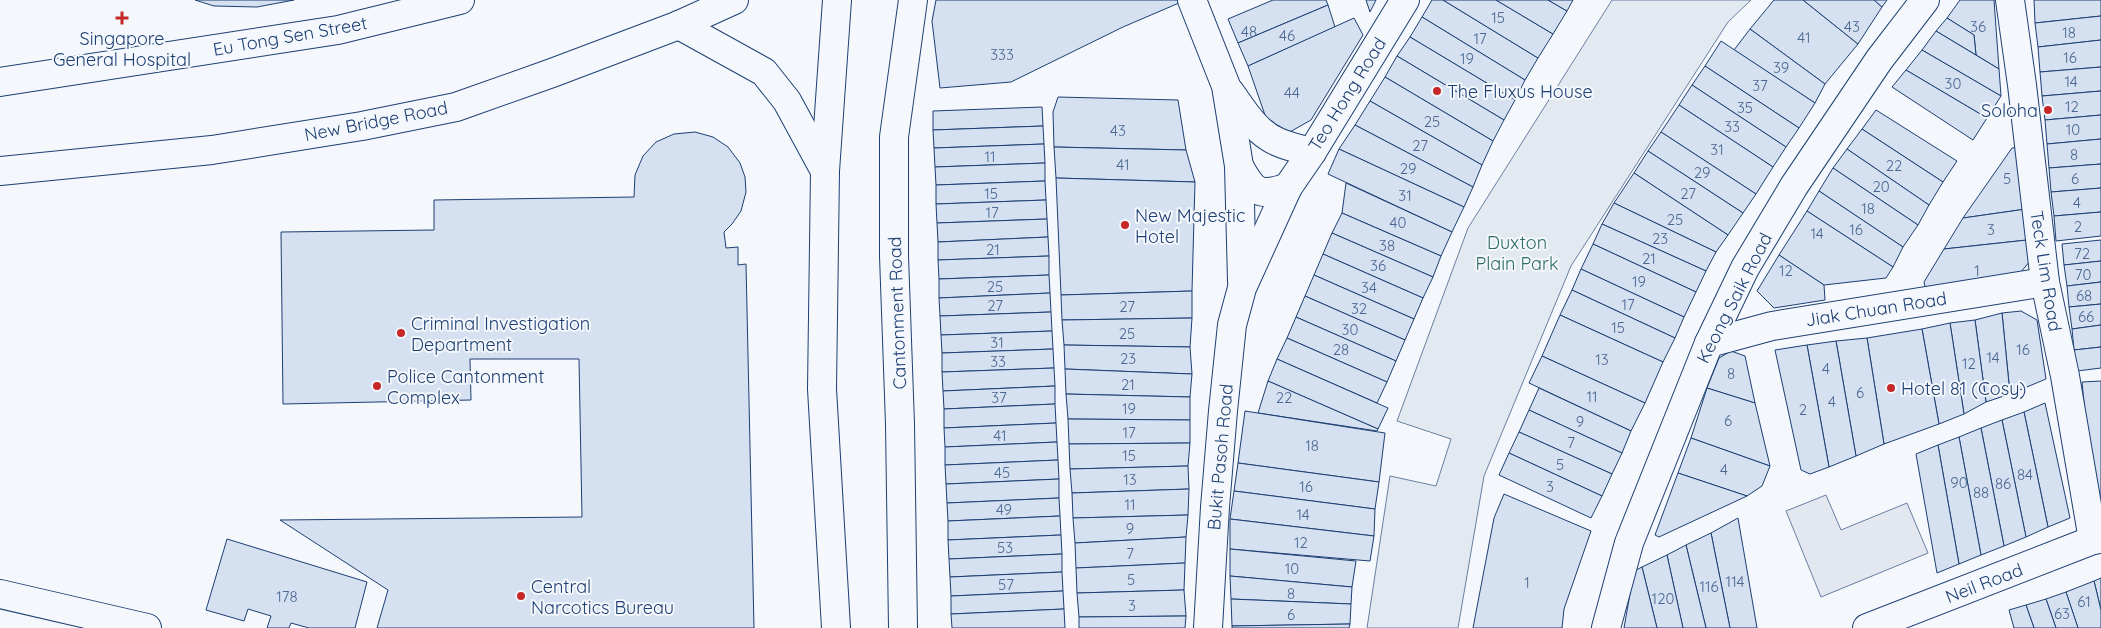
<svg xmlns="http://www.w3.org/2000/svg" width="2101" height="628" font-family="Quicksand,sans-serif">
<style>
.green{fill:#e3e9f0;stroke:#687fa3}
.parking{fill:#e3e8f0;stroke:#687fa3}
.building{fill:#d5e0f0;stroke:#1d3f73}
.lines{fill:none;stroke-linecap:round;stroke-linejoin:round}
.street-casing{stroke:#1d3f73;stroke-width:30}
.secondary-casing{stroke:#1d3f73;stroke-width:30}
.primary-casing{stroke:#1d3f73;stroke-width:30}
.street{stroke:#f4f7fb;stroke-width:28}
.secondary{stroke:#f4f7fb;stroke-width:28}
.primary{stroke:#f4f7fb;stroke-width:28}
.poi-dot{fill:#c62828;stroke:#f4f7fb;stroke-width:2}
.labels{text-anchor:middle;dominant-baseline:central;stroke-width:4;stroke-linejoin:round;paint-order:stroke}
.number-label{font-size:15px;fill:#4b6792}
.street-label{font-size:18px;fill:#1d3f73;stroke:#f4f7fb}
.poi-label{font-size:18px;fill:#1d3f73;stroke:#f4f7fb;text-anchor:start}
.park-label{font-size:18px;fill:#2c6c60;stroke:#f4f7fb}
</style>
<rect width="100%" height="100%" fill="#f4f7fb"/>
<path class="green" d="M1612,0H1751L1728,22L1571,266L1484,476L1458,628H1367L1390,476L1436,486L1451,439L1397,421L1468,228Z"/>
<path class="parking" d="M1826,495L1841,530L1907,503L1928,553L1821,597L1786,511Z"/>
<g class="building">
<path d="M195,0H294L257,7L214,6Z"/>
<path d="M936,0H1186L1123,27L1011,82L940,88L932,21Z"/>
<path d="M1273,0H1326L1328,5L1238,43L1228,19Z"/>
<path d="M1366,0H1376L1370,12Z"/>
<path d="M1432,0H1443L1538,58L1525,80L1422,17Z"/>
<path d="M1443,0H1496L1553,34L1538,58Z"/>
<path d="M1496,0H1548L1567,11L1553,34Z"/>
<path d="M1548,0H1573L1567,11Z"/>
<path d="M1774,0H1803L1858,44L1825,84L1750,29Z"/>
<path d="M1803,0H1874L1882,7L1858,44Z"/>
<path d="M1874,0H1887L1882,7Z"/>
<path d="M1960,0H1994L1999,69L1976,55L1974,35L1947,18Z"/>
<path d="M2034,0H2101V16L2035,23Z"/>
<path d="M1328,5L1335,27L1248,66L1238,43Z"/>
<path d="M2101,16V40L2038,47L2035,23Z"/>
<path d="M1422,17L1525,80L1515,100L1410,37Z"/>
<path d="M1354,18L1363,35L1311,120L1288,133L1266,118L1248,66Z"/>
<path d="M1947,18L1974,35L1976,55L1936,31Z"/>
<path d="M1750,29L1825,84L1815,103L1734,50Z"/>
<path d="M1936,31L1999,69L2001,96L1922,50Z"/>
<path d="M1410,37L1515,100L1504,120L1397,56Z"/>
<path d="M2101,40V67L2040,72L2038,47Z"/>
<path d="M1721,41L1815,103L1799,128L1705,66Z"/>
<path d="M1922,50L2001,96L1987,118L1906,70Z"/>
<path d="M1397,56L1504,120L1493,141L1385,77Z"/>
<path d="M1705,66L1799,128L1786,147L1692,85Z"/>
<path d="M2101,67V91L2042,96L2040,72Z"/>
<path d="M1906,70L1987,118L1973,140L1892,87Z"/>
<path d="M1385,77L1493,141L1482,165L1370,101Z"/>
<path d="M1692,85L1786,147L1773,167L1679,105Z"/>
<path d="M2101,91V115L2045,120L2042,96Z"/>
<path d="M1058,97L1178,100L1186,150L1054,147L1053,112Z"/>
<path d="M1370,101L1482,165L1473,187L1355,125Z"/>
<path d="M1679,105L1773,167L1756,194L1661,132Z"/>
<path d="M1042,107L1043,126L933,130V111Z"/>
<path d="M1876,110L1957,161L1943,182L1862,129Z"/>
<path d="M2101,115V139L2047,144L2045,120Z"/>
<path d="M1355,125L1473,187L1464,207L1339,149Z"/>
<path d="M1043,126L1044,144L934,148L933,130Z"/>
<path d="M1862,129L1943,182L1929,205L1847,149Z"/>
<path d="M695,132L713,137L728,147L740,163L745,177L746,192L741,211L732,224L724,232L726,248L738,247V265L746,264L754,628H377L388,590L280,520L582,517L579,359H470L471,400L283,404L281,232L434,230V200L634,197L635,175L643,156L656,142L674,134Z"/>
<path d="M1661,132L1756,194L1743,213L1648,151Z"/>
<path d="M2101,139V164L2049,168L2047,144Z"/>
<path d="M1044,144L1045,163L935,167L934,148Z"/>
<path d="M1054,147L1186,150L1195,182L1056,178Z"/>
<path d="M2021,147L2026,209L1963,218L2012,148Z"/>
<path d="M1339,149L1464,207L1452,232L1328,174Z"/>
<path d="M1847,149L1929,205L1918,225L1833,168Z"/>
<path d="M1648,151L1743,213L1728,235L1634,173Z"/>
<path d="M1045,163V181L936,185L935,167Z"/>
<path d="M2101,164V188L2051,192L2049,168Z"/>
<path d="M1833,168L1918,225L1903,247L1819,191Z"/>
<path d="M1634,173L1728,235L1716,252L1614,203Z"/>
<path d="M1056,178L1195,182L1192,291L1061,295Z"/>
<path d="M1045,181L1046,200L936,204V185Z"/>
<path d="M1346,183L1452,232L1441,256L1342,213Z"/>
<path d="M2101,188V212L2054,216L2051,192Z"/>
<path d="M1819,191L1903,247L1893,267L1807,211Z"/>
<path d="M1046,200L1047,219L937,223L936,204Z"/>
<path d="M1614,203L1716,252L1706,271L1602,224Z"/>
<path d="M2026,209L2027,240L1944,249L1963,218Z"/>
<path d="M1807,211L1893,267L1886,278L1824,285L1779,255Z"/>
<path d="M2101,212V236L2056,241L2054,216Z"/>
<path d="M1342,213L1441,256L1433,277L1332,233Z"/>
<path d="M1047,219L1048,237L938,242L937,223Z"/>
<path d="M1602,224L1706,271L1696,292L1593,244Z"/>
<path d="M1332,233L1433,277L1423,298L1323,254Z"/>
<path d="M1048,237L1049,256L938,260V242Z"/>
<path d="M2027,240L2030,261L2015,279L1926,291L1924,282L1944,249Z"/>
<path d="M2101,240V261L2064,265L2062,244Z"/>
<path d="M1593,244L1696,292L1684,317L1581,269Z"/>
<path d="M1323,254L1423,298L1414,319L1314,275Z"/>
<path d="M1779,255L1824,285L1825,300L1774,308L1757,291Z"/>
<path d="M1049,256V275L939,279L938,260Z"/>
<path d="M2101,261V282L2067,286L2064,265Z"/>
<path d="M1581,269L1684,317L1675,338L1572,290Z"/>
<path d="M1049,275L1050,293L939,298V279Z"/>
<path d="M1314,275L1414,319L1405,340L1305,296Z"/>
<path d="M2101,282V304L2069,307L2067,286Z"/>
<path d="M1572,290L1675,338L1663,362L1560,315Z"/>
<path d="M1192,291V318L1062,320L1061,295Z"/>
<path d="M1050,293L1051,312L940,316L939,298Z"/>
<path d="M1305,296L1405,340L1396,361L1296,317Z"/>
<path d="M2101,304V325L2072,329L2069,307Z"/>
<path d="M2021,311L2037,320L2046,379L2010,394L2002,313Z"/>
<path d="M1051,312L1052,331L941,335L940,316Z"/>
<path d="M2002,313L2010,394L1986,402L1975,320Z"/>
<path d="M1560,315L1663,362L1645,403L1542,356Z"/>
<path d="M1296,317L1396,361L1387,382L1287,338Z"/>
<path d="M1192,318L1190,347L1064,345L1062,320Z"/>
<path d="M1975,320L1986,402L1964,414L1950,323Z"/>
<path d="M1950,323L1964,414L1939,424L1922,329Z"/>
<path d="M2101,325V347L2074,350L2072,329Z"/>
<path d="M1922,329L1939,424L1884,444L1867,338Z"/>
<path d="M1052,331L1053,349L942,353L941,335Z"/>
<path d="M1287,338L1387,382L1377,403L1277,359Z"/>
<path d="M1867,338L1884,444L1856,456L1836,341Z"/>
<path d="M1836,341L1856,456L1829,467L1807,345Z"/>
<path d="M1064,345L1190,347L1192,374L1065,369Z"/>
<path d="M1807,345L1829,467L1810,474L1801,470L1775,350Z"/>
<path d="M2101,347V368L2077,371L2074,350Z"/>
<path d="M1053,349L1054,368L942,372V353Z"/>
<path d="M1731,351L1745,356L1755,403L1707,388L1719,358Z"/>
<path d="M1542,356L1645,403L1631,431L1529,383Z"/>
<path d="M1277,359L1388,408L1378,429L1268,381Z"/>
<path d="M1054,368L1055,386L943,391L942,372Z"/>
<path d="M1065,369L1192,374L1190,397L1066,394Z"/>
<path d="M1268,381L1378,429L1377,431L1258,413Z"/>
<path d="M2101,381V514H2095L2082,382Z"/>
<path d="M1055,386V404L944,409L943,391Z"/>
<path d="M1539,388L1631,431L1622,453L1529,410Z"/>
<path d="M1707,388L1755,403L1770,466L1691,438Z"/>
<path d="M1066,394L1190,397V420L1068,419Z"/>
<path d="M2045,403L2070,518L2048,527L2024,412Z"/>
<path d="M1055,404L1056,423L944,428V409Z"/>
<path d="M1529,410L1622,453L1612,474L1519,432Z"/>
<path d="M1245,411L1385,433L1379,482L1238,463Z"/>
<path d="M2024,412L2048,527L2026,537L2002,420Z"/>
<path d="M1068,419L1190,420V443L1069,444Z"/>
<path d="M2002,420L2026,537L2004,546L1981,428Z"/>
<path d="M1056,423L1057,442L945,447L944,428Z"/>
<path d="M1981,428L2004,546L1981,555L1959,437Z"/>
<path d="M1519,432L1612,474L1602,496L1509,453Z"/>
<path d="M1959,437L1981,555L1959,564L1938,445Z"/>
<path d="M1691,438L1770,466L1762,486L1747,496L1678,473Z"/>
<path d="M1057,442L1058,460L945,465V447Z"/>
<path d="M1190,443L1188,466L1070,469L1069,444Z"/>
<path d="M1938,445L1959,564L1937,573L1916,454Z"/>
<path d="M1509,453L1602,496L1591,518L1499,475Z"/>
<path d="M1058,460L1059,479L946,484L945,465Z"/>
<path d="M1238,463L1379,482L1375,509L1234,491Z"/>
<path d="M1188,466L1189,489L1072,493L1070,469Z"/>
<path d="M1678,473L1747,496L1659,537L1655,535Z"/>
<path d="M1059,479V498L947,503L946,484Z"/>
<path d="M1189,489L1188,515L1073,518L1072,493Z"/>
<path d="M1234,491L1375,509L1374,536L1230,519Z"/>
<path d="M1504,494L1591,531L1564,609L1562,628H1473L1494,518Z"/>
<path d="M1059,498L1060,516L948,521L947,503Z"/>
<path d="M1188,515L1186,537L1075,543L1073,518Z"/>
<path d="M1060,516L1061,535L948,540V521Z"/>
<path d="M1738,518L1757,628H1730L1711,533Z"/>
<path d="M1230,519L1374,536L1370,561L1230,549Z"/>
<path d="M1711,533L1730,628H1706L1686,545Z"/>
<path d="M1061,535L1062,554L949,559L948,540Z"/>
<path d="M1186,537L1185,563L1076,568L1075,543Z"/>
<path d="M227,539L367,582L355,628H309L291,623L289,628H267L271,616L248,609L244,621L206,610Z"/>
<path d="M1686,545L1706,628H1683L1667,555Z"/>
<path d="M1230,549L1356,561L1352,587L1230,576Z"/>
<path d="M1062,554V572L950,577L949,559Z"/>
<path d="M1667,555L1683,628H1657L1642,567Z"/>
<path d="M1185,563L1184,590L1077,593L1076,568Z"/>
<path d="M1642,567L1657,628H1624L1634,571Z"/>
<path d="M1062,572L1063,591L951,596L950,577Z"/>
<path d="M1230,576L1352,587L1351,604L1231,599Z"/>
<path d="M2101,578V610L2094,581Z"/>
<path d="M2094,581L2101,610V628H2078L2066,592Z"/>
<path d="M1184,590L1186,616L1079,617L1077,593Z"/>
<path d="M1063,591L1064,609L951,614V596Z"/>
<path d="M2066,592L2078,628H2056L2046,599Z"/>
<path d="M1231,599L1351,604L1350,624L1232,626Z"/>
<path d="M2046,599L2056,628H2034L2026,605Z"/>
<path d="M2026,605L2034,628H2014L2009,610Z"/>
<path d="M1064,609L1065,628H952L951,614Z"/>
<path d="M1186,616L1185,628H1079V617Z"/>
<path d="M1350,624L1349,628H1232V626Z"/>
</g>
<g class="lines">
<g class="street-casing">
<g id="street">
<path d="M1192,0L1226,86L1239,166L1242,281"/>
<path d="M2010,0L2022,85L2045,282L2065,376L2093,540"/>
<path d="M1230,92C1243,110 1256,133 1278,142C1289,147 1300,149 1312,152"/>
<path d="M1239,166C1253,191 1258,198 1288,187"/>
<path d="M1709,343L1772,326L2045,282"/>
<path d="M1208,628L1215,507L1223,411L1232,325L1242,288L1288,187L1312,152L1405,0"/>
<path d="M1606,628L1629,543L1709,343L1745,268L1794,186L1879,60L1925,0"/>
</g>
</g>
<g class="secondary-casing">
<g id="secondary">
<path d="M0,594L147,628"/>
<path d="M1867,628L2093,540L2101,539"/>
</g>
</g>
<g class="primary-casing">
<g id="primary">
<path d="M679,25L764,72L787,101L825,171"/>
<path d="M0,82L338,30L460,0"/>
<path d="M0,171L212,150L362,126L456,107L552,73L679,25L734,0"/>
<path d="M836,628L822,389L825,171L837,0"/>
<path d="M903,628L900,424L894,256V137L913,0"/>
</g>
</g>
<use href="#street" class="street"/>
<use href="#secondary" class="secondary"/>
<use href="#primary" class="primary"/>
</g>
<g class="poi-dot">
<path d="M119.5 10.5h5v5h5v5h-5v5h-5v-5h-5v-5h5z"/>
<circle cx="1437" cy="91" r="5"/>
<circle cx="2048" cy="110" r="5"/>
<circle cx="1125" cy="225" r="5"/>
<circle cx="401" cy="333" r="5"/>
<circle cx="377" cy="386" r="5"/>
<circle cx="1891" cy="388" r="5"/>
<circle cx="521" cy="596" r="5"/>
</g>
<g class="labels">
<g class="number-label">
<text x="1498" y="17">15</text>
<text x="1852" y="26">43</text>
<text x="1978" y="26">36</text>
<text x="1249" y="31">48</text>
<text x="2069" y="32">18</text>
<text x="1287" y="35">46</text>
<text x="1804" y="37">41</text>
<text x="1480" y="38">17</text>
<text x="1002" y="54">333</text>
<text x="2070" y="57">16</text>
<text x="1467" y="58">19</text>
<text x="1781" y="67">39</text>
<text x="2071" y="81">14</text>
<text x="1953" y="83">30</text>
<text x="1760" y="85">37</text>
<text x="1292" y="92">44</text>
<text x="2072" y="106">12</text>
<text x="1745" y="107">35</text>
<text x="1432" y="121">25</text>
<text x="1732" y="126">33</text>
<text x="2073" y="129">10</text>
<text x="1118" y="130">43</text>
<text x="1420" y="145">27</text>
<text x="1717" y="149">31</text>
<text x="2074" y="154">8</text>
<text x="990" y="156">11</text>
<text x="1123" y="164">41</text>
<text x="1894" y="165">22</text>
<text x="1408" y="168">29</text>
<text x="1702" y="172">29</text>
<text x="2007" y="178">5</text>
<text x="2075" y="178">6</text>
<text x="1881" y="186">20</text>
<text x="991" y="193">15</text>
<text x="1688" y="193">27</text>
<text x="1405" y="195">31</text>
<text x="2077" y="202">4</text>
<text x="1868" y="208">18</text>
<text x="992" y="212">17</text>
<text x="1675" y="219">25</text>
<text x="1398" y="222">40</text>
<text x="2078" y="226">2</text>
<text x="1856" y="229">16</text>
<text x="1991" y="229">3</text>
<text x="1817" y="233">14</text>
<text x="1660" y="238">23</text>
<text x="1387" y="245">38</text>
<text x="993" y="249">21</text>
<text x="2082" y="253">72</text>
<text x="1649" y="258">21</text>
<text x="1378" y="265">36</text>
<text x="1786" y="270">12</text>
<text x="1977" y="270">1</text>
<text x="2083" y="274">70</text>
<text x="1639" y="281">19</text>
<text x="995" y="286">25</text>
<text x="1369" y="287">34</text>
<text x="2084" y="295">68</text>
<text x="1628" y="304">17</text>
<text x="995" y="305">27</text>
<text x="1127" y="306">27</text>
<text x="1359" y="308">32</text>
<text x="2086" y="316">66</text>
<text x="1618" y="327">15</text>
<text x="1350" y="329">30</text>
<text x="1127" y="333">25</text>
<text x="997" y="342">31</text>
<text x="1341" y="349">28</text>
<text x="2023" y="349">16</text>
<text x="1993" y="357">14</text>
<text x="1128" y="358">23</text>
<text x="1602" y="359">13</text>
<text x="998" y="361">33</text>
<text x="1969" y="363">12</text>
<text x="1826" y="368">4</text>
<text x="1731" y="373">8</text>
<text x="1128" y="384">21</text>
<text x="1860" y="392">6</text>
<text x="1592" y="396">11</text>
<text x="999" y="397">37</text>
<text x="1284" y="397">22</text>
<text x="1832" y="401">4</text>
<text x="1129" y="408">19</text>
<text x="1803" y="409">2</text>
<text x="1728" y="420">6</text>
<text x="1580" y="421">9</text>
<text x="1129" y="432">17</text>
<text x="1000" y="435">41</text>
<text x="1571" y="442">7</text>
<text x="1312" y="445">18</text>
<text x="1129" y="455">15</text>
<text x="1560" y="464">5</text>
<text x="1724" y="469">4</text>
<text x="1002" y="472">45</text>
<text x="2025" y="474">84</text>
<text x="1130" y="479">13</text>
<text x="1959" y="482">90</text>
<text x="2003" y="483">86</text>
<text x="1306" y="486">16</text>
<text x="1550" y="486">3</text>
<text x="1981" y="492">88</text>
<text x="1130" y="504">11</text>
<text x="1004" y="509">49</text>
<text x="1303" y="514">14</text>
<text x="1130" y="528">9</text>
<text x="1301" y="542">12</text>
<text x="1005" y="547">53</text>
<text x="1130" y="553">7</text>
<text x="1292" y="568">10</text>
<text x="1131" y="579">5</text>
<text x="1735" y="581">114</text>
<text x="1527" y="582">1</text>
<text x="1006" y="584">57</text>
<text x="1709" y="586">116</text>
<text x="1291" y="593">8</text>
<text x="287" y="596">178</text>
<text x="1663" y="598">120</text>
<text x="2084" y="601">61</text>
<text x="1132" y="605">3</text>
<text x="2062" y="613">63</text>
<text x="1291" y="614">6</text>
</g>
<g class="street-label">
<text transform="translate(290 36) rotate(-10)">Eu Tong Sen Street</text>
<text transform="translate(1347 94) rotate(-58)">Teo Hong Road</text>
<text transform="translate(376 121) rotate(-11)">New Bridge Road</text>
<text transform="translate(2046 271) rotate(81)">Teck Lim Road</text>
<text transform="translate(1734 298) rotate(-63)">Keong Saik Road</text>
<text transform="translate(1876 309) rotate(-9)">Jiak Chuan Road</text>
<text transform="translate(897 313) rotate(-92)">Cantonment Road</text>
<text transform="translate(1220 457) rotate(-85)">Bukit Pasoh Road</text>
<text transform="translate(1984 583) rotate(-21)">Neil Road</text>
</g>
<g class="poi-label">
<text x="122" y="38" text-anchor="middle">Singapore<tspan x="122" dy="21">General Hospital</tspan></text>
<text x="1447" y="91">The Fluxus House</text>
<text x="2038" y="110" text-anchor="end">Soloha</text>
<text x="1135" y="215">New Majestic<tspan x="1135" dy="21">Hotel</tspan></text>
<text x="411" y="323">Criminal Investigation<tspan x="411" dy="21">Department</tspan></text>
<text x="387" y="376">Police Cantonment<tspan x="387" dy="21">Complex</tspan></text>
<text x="1901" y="388">Hotel 81 (Cosy)</text>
<text x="531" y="586">Central<tspan x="531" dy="21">Narcotics Bureau</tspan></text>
</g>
<g class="park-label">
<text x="1517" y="242">Duxton<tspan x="1517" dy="21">Plain Park</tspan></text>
</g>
</g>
</svg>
